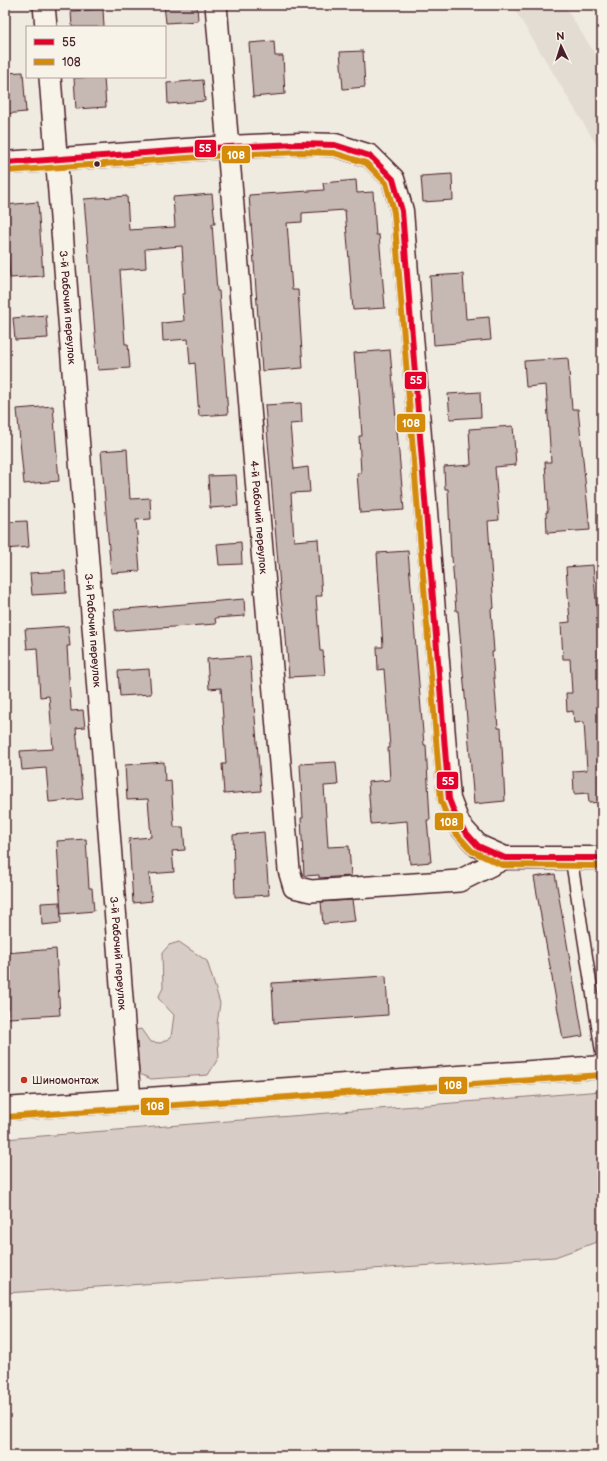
<svg xmlns="http://www.w3.org/2000/svg" width="607" height="1461" font-family="'Balsamiq Sans',sans-serif">
<style>
.built{fill:#e3dcd2}
.green{fill:#d8cdc6;stroke:#917678}
.building{fill:#c6b8b3;stroke:#4a1f2b}
.lines{fill:none;stroke-linecap:round;stroke-linejoin:round}
.service-casing{stroke:#4a1f2b;stroke-width:14}
.minor-casing{stroke:#4a1f2b;stroke-width:24}
.tertiary-casing{stroke:#4a1f2b;stroke-width:25}
.secondary-casing{stroke:#4a1f2b;stroke-width:25}
.service{stroke:#f7f3e8;stroke-width:11}
.minor{stroke:#f7f3e8;stroke-width:21}
.tertiary{stroke:#f7f3e8;stroke-width:22}
.secondary{stroke:#f7f3e8;stroke-width:22}
.bus-1-casing{stroke:#f7f3e8;stroke-width:9}
.bus-2-casing{stroke:#f7f3e8;stroke-width:9}
.bus-1{stroke:#e4002b;stroke-width:6}
.bus-2{stroke:#d48b09;stroke-width:6}
.bus-dot{fill:#4a1f2b;stroke:#f7f3e8;stroke-width:1.5}
.poi-dot{fill:#c8321e;stroke:#f7f3e8;stroke-width:1.5}
.labels{text-anchor:middle;dominant-baseline:central;stroke-width:3.5;stroke-linejoin:round;paint-order:stroke}
.street-label{font-size:11px;fill:#4a1f2b;stroke:#f7f3e8}
.poi-label{font-size:11px;fill:#4a1f2b;stroke:#f7f3e8;text-anchor:start}
.line-badge{stroke:#f7f3e8;stroke-width:1.5}
.badge-label{font-size:11px;text-anchor:middle;font-weight:bold;fill:#fff}
</style>
<rect width="100%" height="100%" fill="#f0ebe0"/>
<filter id="ink" filterUnits="userSpaceOnUse"><feTurbulence type="fractalNoise" baseFrequency=".025" numOctaves="2"/><feDisplacementMap in="SourceGraphic" scale="8" xChannelSelector="R" yChannelSelector="G"/><feConvolveMatrix kernelMatrix="1 2 1 2 8 2 1 2 1" color-interpolation-filters="sRGB"/></filter>
<g filter="url(#ink)">
<path class="built" d="M512,5H564L602,65V154Z"/>
<g class="green">
<path d="M179,942L207,961L220,1003L217,1024L219,1057L208,1075L151,1079L140,1074L132,1064V1031L141,1029L150,1042L161,1043L171,1037L174,1015L158,998L163,988L162,953L169,945Z"/>
<path d="M602,1091V1240L555,1257L6,1293L5,1139Z"/>
</g>
<g class="building">
<path d="M164,5H197L198,21L166,23Z"/>
<path d="M103,9L104,27H72L71,11Z"/>
<path d="M274,41L275,56H283L285,94L253,97L249,43Z"/>
<path d="M363,51L365,87L343,89L340,52Z"/>
<path d="M23,72L26,112L5,114V73Z"/>
<path d="M104,77L106,107L76,109L74,78Z"/>
<path d="M203,80L205,101L168,104L167,83Z"/>
<path d="M452,174L453,200L423,202L421,176Z"/>
<path d="M356,180L357,193L373,192L376,235H379L385,308L353,310L345,210L302,213V222L287,223L292,290H298L303,368L262,371L249,195L324,190L323,183Z"/>
<path d="M212,194L215,224H212L217,291H219L228,414L199,416L195,363L190,364L188,339L163,341L162,323L184,321L182,294H185L182,246L145,249L146,268L120,270L125,344H128L130,368L98,370L84,199L127,196L129,230L175,227L173,197Z"/>
<path d="M38,202L43,276L10,278L5,205Z"/>
<path d="M463,274L466,319L489,317L491,340L434,345L430,276Z"/>
<path d="M46,315L48,338L15,340L13,318Z"/>
<path d="M390,350L404,510L360,513L357,473H361L359,436H362L358,378H356L354,353Z"/>
<path d="M568,358L572,409H578L590,530L547,533L546,512H548L545,462H551L546,385L526,387L524,361Z"/>
<path d="M480,392L481,417L450,419L448,394Z"/>
<path d="M301,403L302,423L290,424L294,469L308,467L310,492L291,493L294,541L318,539L322,596H316L320,651H323L325,675L289,677L285,624L281,599L265,405Z"/>
<path d="M53,406L59,481L24,484L17,409Z"/>
<path d="M513,426L516,465L495,467L499,520L488,521L494,608L491,609L494,652H492L498,728H501L505,801L474,804L458,611H456L452,557H451L448,489H445L444,467L471,465L469,429Z"/>
<path d="M127,449L130,499L150,498L151,519L136,520L140,571L111,573L101,451Z"/>
<path d="M236,475L238,506L210,508L208,476Z"/>
<path d="M27,521L29,547L5,549V522Z"/>
<path d="M241,542L242,564L219,565L217,544Z"/>
<path d="M408,551L424,745H426L430,820H427L431,862L410,864L407,821L371,824L368,782L390,780L388,748H390L384,669L378,670L377,647H383L377,553Z"/>
<path d="M593,565L602,672V802L589,803L588,793L574,794L573,771L587,770L584,722L574,723L573,711L567,712L566,693H572L570,659H563L561,623L570,622L566,567Z"/>
<path d="M65,571L66,593L32,595L30,573Z"/>
<path d="M244,599L245,616L215,618L216,624L116,631L114,610Z"/>
<path d="M68,626L70,646H67L71,711L83,710L85,727L76,728L83,799L49,802L46,768L22,770L20,751L53,749L49,696L40,697L37,648L27,649L25,629Z"/>
<path d="M250,656L261,791L224,794L222,764H226L221,688L209,689L207,659Z"/>
<path d="M149,669L151,694L120,696L118,671Z"/>
<path d="M164,762L165,781L171,780L174,827H183L185,850L172,851L174,872L149,874L152,901L133,903L129,839L151,837L148,799L127,800L125,765Z"/>
<path d="M336,762L338,785L324,786L328,847L349,846L351,876L319,878V875L304,876L301,818H303L300,764Z"/>
<path d="M264,832L269,895L235,897L233,835Z"/>
<path d="M86,839L89,888H92L94,911L61,914L57,841Z"/>
<path d="M555,874L583,1036L563,1039L534,877Z"/>
<path d="M352,900L355,921L323,924L321,902Z"/>
<path d="M60,902L61,923L42,925L41,903Z"/>
<path d="M56,949L60,1015L9,1018L5,953Z"/>
<path d="M386,976L388,1015L274,1023L272,983Z"/>
</g>
<g class="lines">
<g class="service-casing">
<path id="service" d="M571,858L602,1055"/>
</g>
<g class="minor-casing">
<g id="minor">
<path d="M44,5L46,27"/>
<path id="s1" d="M216,5L289,870L294,887L311,891L459,881L505,858"/>
<path id="s2" d="M50,77L130,1100"/>
</g>
</g>
<g class="tertiary-casing">
<path id="tertiary" d="M5,163L228,147L300,144L335,145L370,156L393,179L402,211L449,799L459,825L478,846L505,858H602"/>
</g>
<g class="secondary-casing">
<path id="secondary" d="M5,1109L602,1067"/>
</g>
<use href="#service" class="service"/>
<use href="#minor" class="minor"/>
<use href="#tertiary" class="tertiary"/>
<use href="#secondary" class="secondary"/>
<g class="bus-1-casing">
<path id="bus-1" d="M5,163L228,147L300,144L335,145L370,156L393,179L402,211L449,799L459,825L478,846L505,858H602"/>
</g>
<g class="bus-2-casing">
<g id="bus-2">
<path d="M6,171L228,155L300,152L334,153L366,163L386,183L394,212L441,801L452,829L472,851L502,865L602,866"/>
<path d="M6,1117L602,1075"/>
</g>
</g>
<use href="#bus-1" class="bus-1"/>
<use href="#bus-2" class="bus-2"/>
</g>
</g>
<circle class="bus-dot" cx="97" cy="164" r="3.5"/>
<circle class="poi-dot" cx="24" cy="1080" r="4"/>
<g class="labels">
<g class="street-label">
<text stroke="none"><textPath href="#s2" startOffset="231">3-й Рабочий переулок</textPath></text>
<text stroke="none"><textPath href="#s1" startOffset="514">4-й Рабочий переулок</textPath></text>
<text stroke="none"><textPath href="#s2" startOffset="555">3-й Рабочий переулок</textPath></text>
<text stroke="none"><textPath href="#s2" startOffset="879">3-й Рабочий переулок</textPath></text>
</g>
<g class="poi-label">
<text x="32" y="1080">Шиномонтаж</text>
</g>
</g>
<g class="line-badge">
<rect x="194" y="139" width="23" height="19" rx="4" fill="#e4002b"/>
<rect x="221" y="145" width="30" height="19" rx="4" fill="#d48b09"/>
<rect x="404" y="371" width="23" height="19" rx="4" fill="#e4002b"/>
<rect x="396" y="413" width="30" height="20" rx="4" fill="#d48b09"/>
<rect x="436" y="771" width="23" height="19" rx="4" fill="#e4002b"/>
<rect x="434" y="812" width="30" height="19" rx="4" fill="#d48b09"/>
<rect x="438" y="1076" width="30" height="19" rx="4" fill="#d48b09"/>
<rect x="140" y="1097" width="30" height="19" rx="4" fill="#d48b09"/>
</g>
<g class="badge-label">
<text x="205" y="152">55</text>
<text x="236" y="159">108</text>
<text x="416" y="384">55</text>
<text x="411" y="427">108</text>
<text x="448" y="785">55</text>
<text x="449" y="826">108</text>
<text x="453" y="1089">108</text>
<text x="155" y="1110">108</text>
</g>
<rect width="607" height="1461" fill="none" stroke="#f7f3e8" stroke-width="20"/>
<rect x="10" y="10" width="587" height="1441" fill="none" stroke="#4a1f2b" stroke-width="1.5" filter="url(#ink)"/>
<rect x="26" y="26" width="140" height="52" fill="#f7f3e8" stroke="#b29e9c"/>
<rect x="34" y="39" width="20" height="6" fill="#e4002b" stroke="#b29e9c"/>
<text x="62" y="46" font-size="12" fill="#4a1f2b">55</text>
<rect x="34" y="59" width="20" height="6" fill="#d48b09" stroke="#b29e9c"/>
<text x="62" y="66" font-size="12" fill="#4a1f2b">108</text>
<g transform="translate(561 46) rotate(356)" stroke="#f7f3e8" stroke-width="3" paint-order="stroke">
<path d="M0-3L7 15L0 10L-7 15Z" fill="#4a1f2b"/>
<text y="-6" font-size="11" font-weight="bold" text-anchor="middle" fill="#4a1f2b">N</text>
</g>
</svg>
